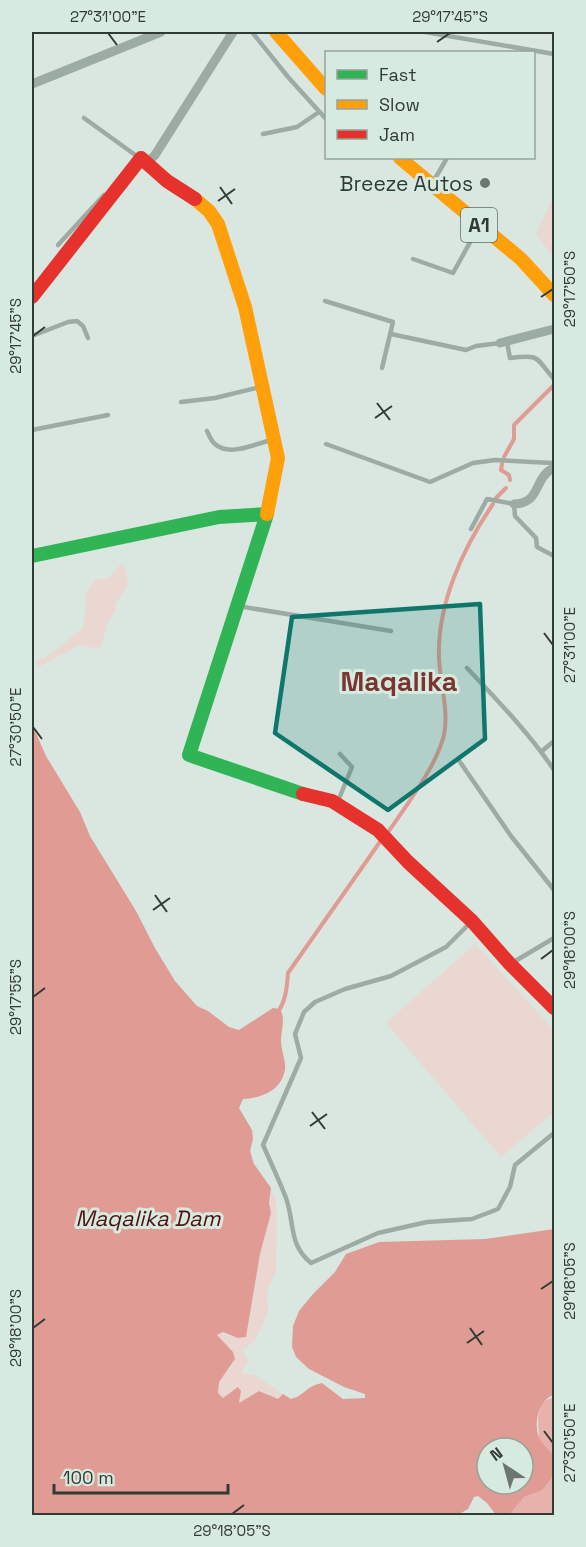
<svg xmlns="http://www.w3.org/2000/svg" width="586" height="1547" font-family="'Space Grotesk',sans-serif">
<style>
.green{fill:#ead7d2}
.forest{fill:#e6b2ab}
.water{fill:#e09c94;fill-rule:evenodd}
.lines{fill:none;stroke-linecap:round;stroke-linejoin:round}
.stream{stroke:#e09c94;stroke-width:4}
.lane{stroke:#9caba4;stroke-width:4.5}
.street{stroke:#9caba4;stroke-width:9}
.fast{stroke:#30b455;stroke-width:14}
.slow{stroke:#ff9f0a;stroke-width:14}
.jam{stroke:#e5322d;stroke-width:14}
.marked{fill:#0f766e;fill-opacity:0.2;stroke:#0f766e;stroke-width:4.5;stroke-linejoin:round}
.ticks{fill:none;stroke:#323a35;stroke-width:2}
.poi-dot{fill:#6d7671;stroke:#d6eadf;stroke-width:2}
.labels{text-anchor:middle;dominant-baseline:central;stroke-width:6;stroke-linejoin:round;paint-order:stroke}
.shield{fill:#d6eadf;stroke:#636f68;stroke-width:1.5}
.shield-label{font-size:20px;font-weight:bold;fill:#323a35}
.poi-label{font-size:21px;fill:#323a35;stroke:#d6eadf;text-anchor:end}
.water-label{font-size:22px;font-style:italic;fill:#521211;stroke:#d6eadf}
.district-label{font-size:27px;font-weight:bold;fill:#7b3530;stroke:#d6eadf}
.neatline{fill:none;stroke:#323a35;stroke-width:2}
.ticks-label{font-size:15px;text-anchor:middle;fill:#323a35}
</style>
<rect width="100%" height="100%" fill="#dae6e0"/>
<g class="green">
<path d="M554,194V257L536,235Z"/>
<path d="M122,563L126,571L128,585L116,603L115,613C103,623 107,636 99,649L80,645L38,667L34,660L44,659L82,629L85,618V601L87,591L96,580L108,578Z"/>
<path d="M475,944L554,1030V1112L501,1157L386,1023Z"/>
<path d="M271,1188L276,1202L277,1220L276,1271L270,1284L267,1297L268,1311L263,1325L254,1341L242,1351L249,1361L241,1373L255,1375L283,1394L278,1399L258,1391L239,1403L241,1391L238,1387L223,1399L218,1393L219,1382L235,1359L217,1334L223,1332L229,1336H246L260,1254L271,1213L269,1203Z"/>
</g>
<path class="forest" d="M554,1385V1515L509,1516L516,1500L529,1495L525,1484L540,1458L538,1417L542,1402L554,1397Z"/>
<path class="water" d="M32,724L46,756L80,812L90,836L136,911L155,948L175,981L197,1006L208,1011L229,1027L239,1030L273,1008L280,1009C286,1019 281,1030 281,1041C281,1050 286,1061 285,1069C282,1091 261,1098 243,1099L239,1108L252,1130L253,1139L250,1151L254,1164L271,1188L269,1203L271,1213L260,1254L246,1337L238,1338L223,1332L217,1335L233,1352L235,1359L219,1382L218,1393L223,1398L238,1387L241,1391L239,1403L259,1391L278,1399L283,1394L291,1399C304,1396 306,1386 322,1383L343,1399L365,1398V1394L344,1387L309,1369L296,1357L292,1347L293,1326L299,1311L313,1294L335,1272L346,1254L379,1242L485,1239L554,1229V1395C538,1399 532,1428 541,1441C544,1446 550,1451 554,1456V1471L551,1479L542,1490L524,1497L509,1515H496L487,1503L478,1496L474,1497L468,1509L456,1516L32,1515ZM487,1448H523V1484H487Z"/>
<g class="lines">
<g class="stream">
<path d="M504,457L514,439V425L553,386"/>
<path d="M502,464L501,470L509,475L510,480"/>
<path d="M496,498L506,488"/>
<path d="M389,831C407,804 436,767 444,735C449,711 440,683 439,658C437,604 463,548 493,504"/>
<path d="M277,1013C286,1002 287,986 288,973L382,839"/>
</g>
<g class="lane">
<path d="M252,32L288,77L326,119"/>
<path d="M425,32L554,54"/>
<path d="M84,118L138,157"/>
<path d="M263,134L297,127L319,112"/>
<path d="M433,182L447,158"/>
<path d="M58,245L104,195"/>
<path d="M413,259L453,273L478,228"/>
<path d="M325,301L393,322L382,368"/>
<path d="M391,334L466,350L476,346L500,343"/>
<path d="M32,336L68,322L77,321L83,326L88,338"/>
<path d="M507,342L510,358C542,354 535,358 554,379"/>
<path d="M181,402L215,398L260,387"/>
<path d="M32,430L108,415"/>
<path d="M207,431C209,435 211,441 215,444C229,457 255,444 271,440"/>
<path d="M326,444L430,482L473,463L495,460L552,463L554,467"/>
<path d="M471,529L487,499L514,504L515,516L536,538L537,547L554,556"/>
<path d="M238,606L391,631"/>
<path d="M467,668C498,701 529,733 554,770"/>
<path d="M542,751L554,741"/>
<path d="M460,762L511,836L554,890"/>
<path d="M338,801L352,767L340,754"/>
<path d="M471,922L446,947L391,976L345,989L315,1002L304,1012L295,1034L301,1058L263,1145C271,1163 279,1180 286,1198C295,1223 288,1244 311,1263L378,1233L427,1222L472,1219L498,1209L510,1187L515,1165L554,1133"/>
<path d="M512,963L554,938"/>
</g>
<g class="street">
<path d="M32,84L161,32"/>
<path d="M147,163L155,155L233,32"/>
<path d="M500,343L554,329"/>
<path d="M514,504C542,503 533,477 554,468"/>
</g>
<path class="fast" d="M32,556L219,517L267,514L189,755L303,794"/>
<g class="slow">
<path d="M276,32L326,89"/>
<path d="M400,158L521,259L554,295"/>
<path d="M195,199L209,211L218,224L245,307L278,458L267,514"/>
</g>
<g class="jam">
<path d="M32,297L141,158L167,181L195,199"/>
<path d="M303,794L332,801L378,830L408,862L472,921L510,964L554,1008"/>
</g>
</g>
<path class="marked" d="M480,604L485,739L388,810L275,733L292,617Z"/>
<path class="ticks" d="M108,33L117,45M437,42L450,33M220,187L232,204M218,201L235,189M541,297L553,289M33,336L45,327M377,403L390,420M375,418L392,406M544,633L553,645M33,727L42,739M155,895L167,912M153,910L170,898M541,959L553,950M33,997L45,988M312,1112L325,1129M310,1126L327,1114M541,1289L553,1281M33,1328L45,1319M470,1328L482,1345M467,1343L484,1331M544,1431L553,1443M232,1514L244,1505"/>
<circle class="poi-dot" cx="485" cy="183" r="6"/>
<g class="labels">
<rect class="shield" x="461" y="208" width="36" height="34" rx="4.5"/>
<g class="shield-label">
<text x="479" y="225">A1</text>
</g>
<g class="poi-label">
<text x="473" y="183">Breeze Autos</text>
</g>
<g class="water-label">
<text x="148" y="1218">Maqalika Dam</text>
</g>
<g class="district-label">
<text x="399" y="681">Maqalika</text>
</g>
</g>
<rect width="586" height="1547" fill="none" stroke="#d6eadf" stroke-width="66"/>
<rect x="325" y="51" width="210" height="108" fill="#d6eadf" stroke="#94a49b" stroke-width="1.5"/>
<rect x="337" y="70" width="30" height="9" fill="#30b455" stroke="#94a49b" stroke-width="1.5"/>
<text x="379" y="81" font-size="18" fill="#323a35">Fast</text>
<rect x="337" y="100" width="30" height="9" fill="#ff9f0a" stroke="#94a49b" stroke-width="1.5"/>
<text x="379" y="111" font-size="18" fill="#323a35">Slow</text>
<rect x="337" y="130" width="30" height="9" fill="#e5322d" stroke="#94a49b" stroke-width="1.5"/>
<text x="379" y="141" font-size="18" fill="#323a35">Jam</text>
<g transform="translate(505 1466) rotate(324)"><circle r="28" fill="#d6eadf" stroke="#94a49b" stroke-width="1.5"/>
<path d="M0-4.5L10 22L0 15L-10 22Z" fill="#6d7671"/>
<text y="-9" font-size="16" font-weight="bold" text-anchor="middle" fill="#323a35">N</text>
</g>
<path d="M54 1484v9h174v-9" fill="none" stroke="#323a35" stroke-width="3"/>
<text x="63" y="1484" font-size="18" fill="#323a35" stroke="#d6eadf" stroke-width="4.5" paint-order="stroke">100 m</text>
<rect x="33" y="33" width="520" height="1481" class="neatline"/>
<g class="ticks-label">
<text x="108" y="22">27°31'00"E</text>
<text x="450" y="22">29°17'45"S</text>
<text transform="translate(570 289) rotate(-90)" y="5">29°17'50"S</text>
<text transform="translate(16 336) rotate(-90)" y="5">29°17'45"S</text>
<text transform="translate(570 645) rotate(-90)" y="5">27°31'00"E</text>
<text transform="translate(16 727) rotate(-90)" y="5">27°30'50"E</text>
<text transform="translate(570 950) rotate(-90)" y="5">29°18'00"S</text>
<text transform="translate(16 997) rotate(-90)" y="5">29°17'55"S</text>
<text transform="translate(570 1281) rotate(-90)" y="5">29°18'05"S</text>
<text transform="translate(16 1328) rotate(-90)" y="5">29°18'00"S</text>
<text transform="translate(570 1443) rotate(-90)" y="5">27°30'50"E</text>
<text x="232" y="1536">29°18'05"S</text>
</g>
</svg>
